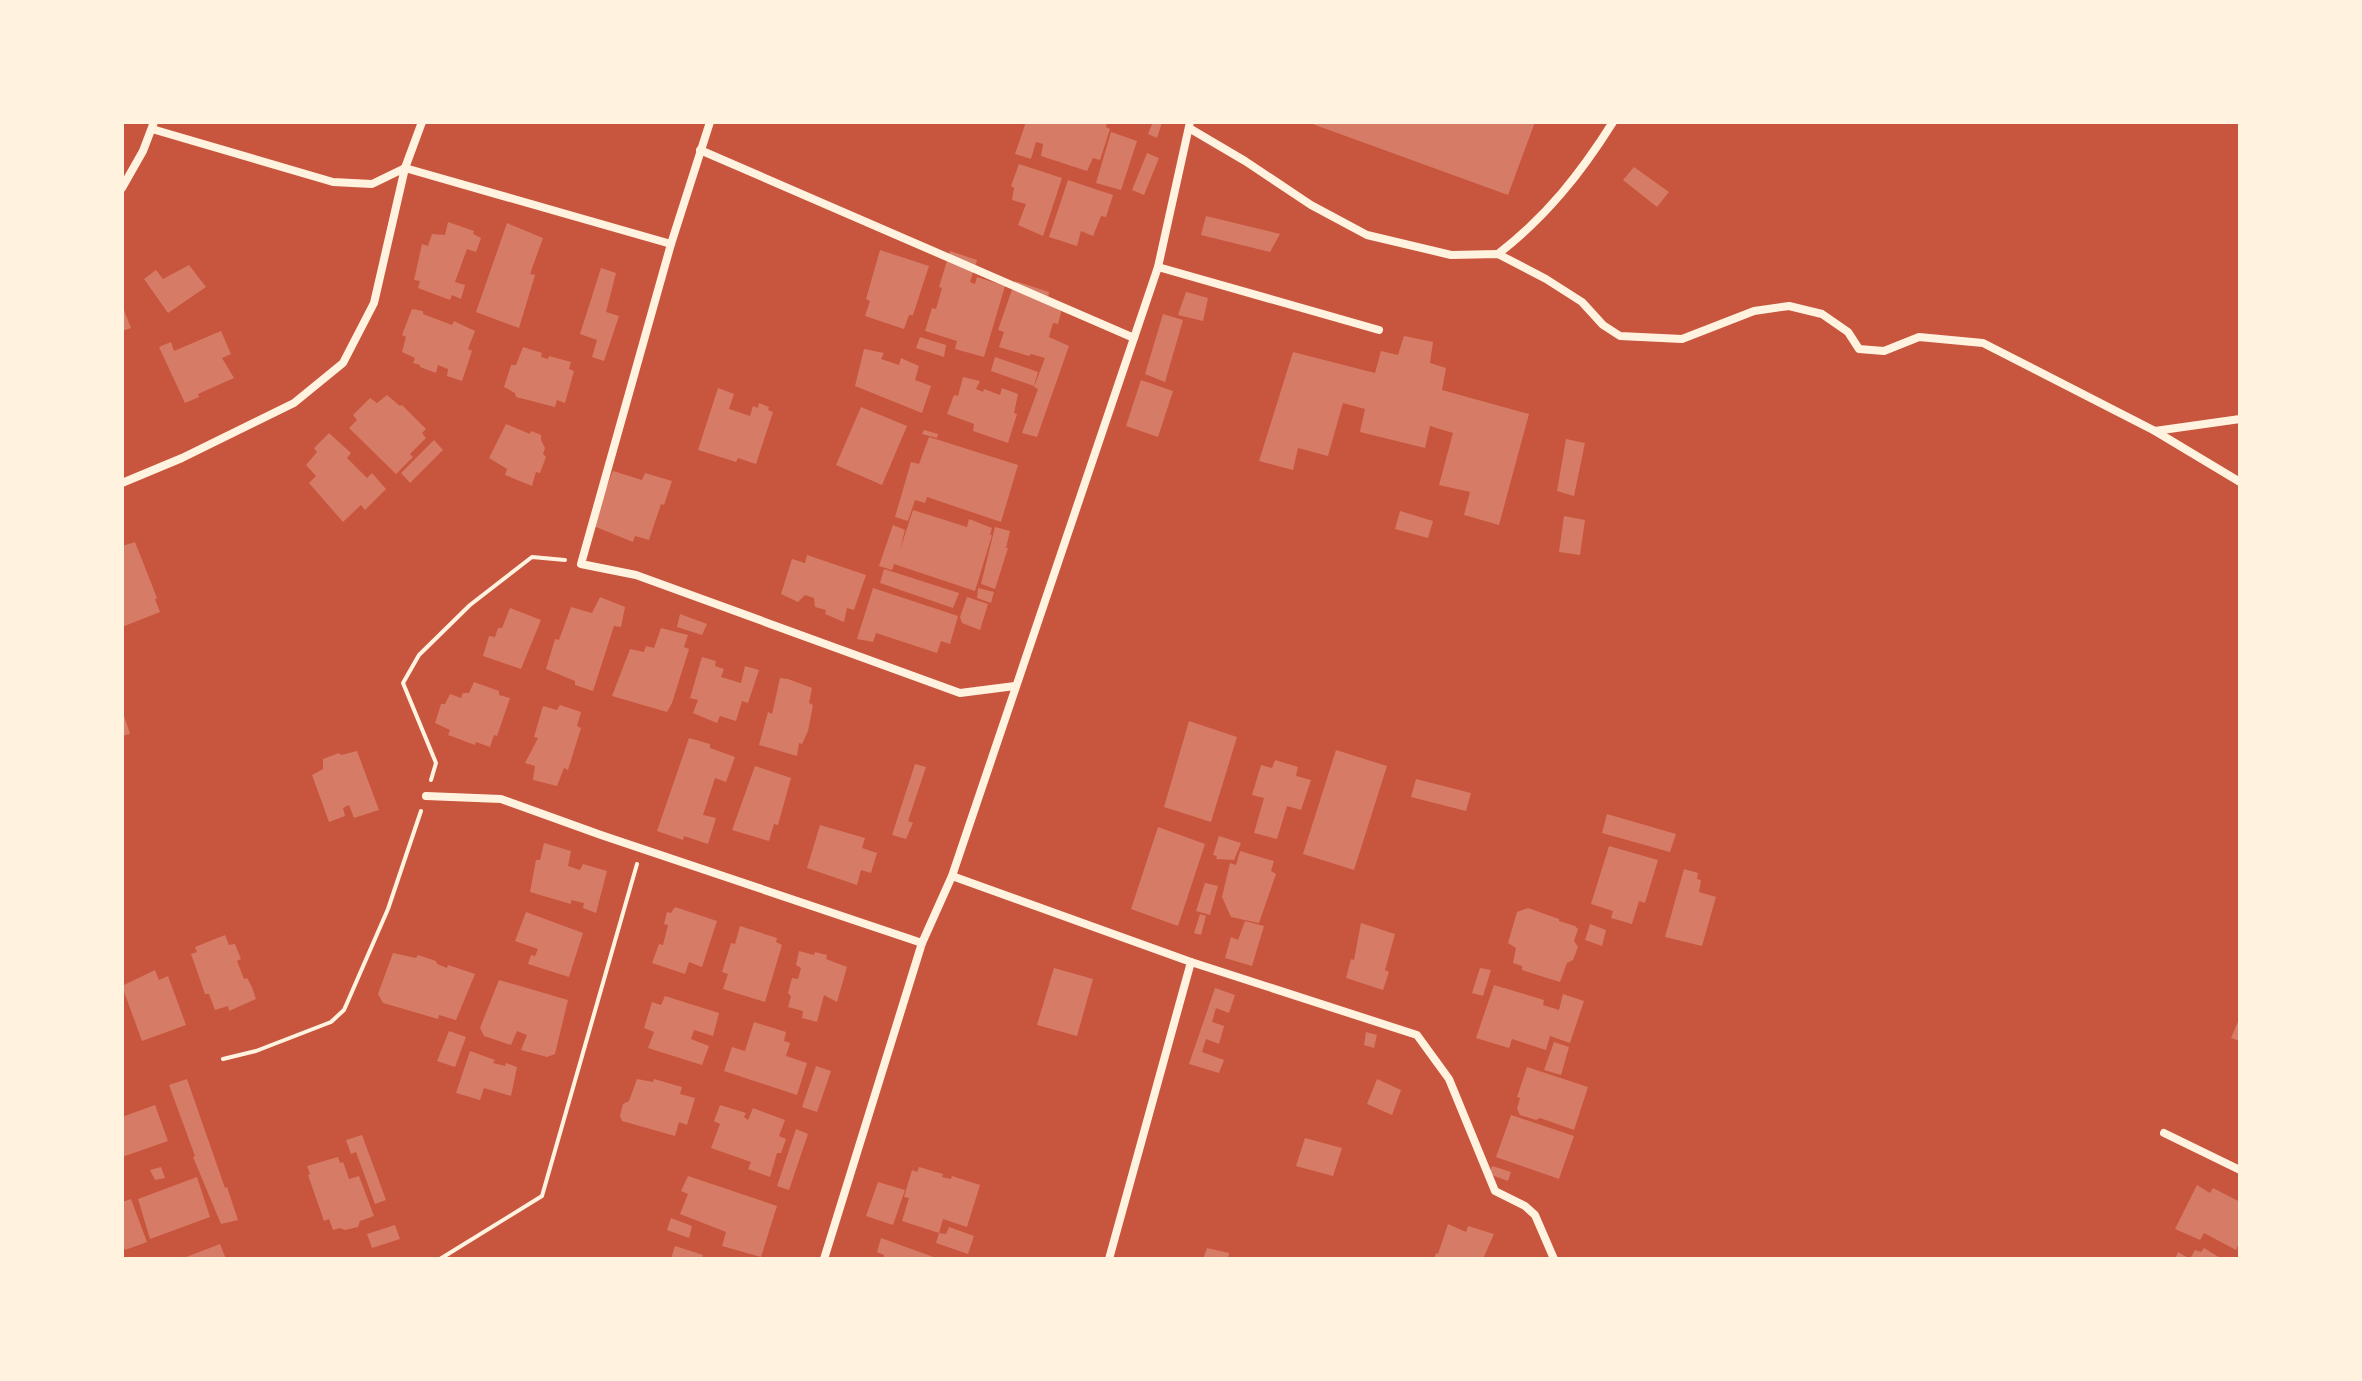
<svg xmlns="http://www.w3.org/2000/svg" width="2362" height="1381" font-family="'PT Serif',serif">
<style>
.building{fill:#d67c66}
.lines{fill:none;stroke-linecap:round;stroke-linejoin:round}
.path{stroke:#fff3e0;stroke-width:4}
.minor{stroke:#fff3e0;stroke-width:8}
</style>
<rect width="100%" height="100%" fill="#c8553d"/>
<g class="building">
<path d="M1026,122H1107L1106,127L1110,129L1100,160L1093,158L1087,171L1041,156L1043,144L1036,142L1031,159L1015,154Z"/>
<path d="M1153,122H1162L1157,138L1148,134Z"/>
<path d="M1307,122H1535L1508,195Z"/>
<path d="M1111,132L1137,141L1121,190L1096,183Z"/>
<path d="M1147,153L1159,158L1144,195L1132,190Z"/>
<path d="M1019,164L1062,178L1043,236L1018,225L1026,204L1012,200L1014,188L1011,186Z"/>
<path d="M1634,167L1669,192L1657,207L1623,180Z"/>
<path d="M1068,180L1113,195L1106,217L1101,216L1093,236L1081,231L1077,246L1049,237Z"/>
<path d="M1206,216L1280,234L1270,252L1201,235Z"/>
<path d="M448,222L474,231L473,234L481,238L476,252L467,249L455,282L465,285L461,299L452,295L450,300L418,288L420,281L414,280L422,244L428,246L432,234L445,235Z"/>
<path d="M507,223L543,238L530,274L535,275L519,328L476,312Z"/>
<path d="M880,250L929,266L913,315H909L904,329L865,316L870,301L866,299Z"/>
<path d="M950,251L977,260L970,282L975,284L977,277L1005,286L984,357L955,349L957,341L925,331L932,308L936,309L942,288L939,287Z"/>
<path d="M189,265L206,287L168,313L144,279L156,270L163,279Z"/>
<path d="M601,268L616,273L606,312L619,316L604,361L592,357L597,340L580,334Z"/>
<path d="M1015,281L1049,292L1048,298L1063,305L1058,324L1053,323L1049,337L1069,346L1037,437L1022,433L1038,389L1034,387L1045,358L1031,354L1029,356L999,347L1004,332L998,330Z"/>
<path d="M1186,292L1208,298L1203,321L1178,315Z"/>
<path d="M122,305L131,328L122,331Z"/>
<path d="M412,309L423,311V314L452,325L454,321L475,331L468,349L472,351L462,381L447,376L448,369L438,365L436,373L420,367V365L413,363L415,358L402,352L406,337L402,335Z"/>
<path d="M1163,314L1183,320L1165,382L1145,374Z"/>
<path d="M221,331L231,354L222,358L234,378L198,394L199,397L185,403L159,347L171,342L174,351Z"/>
<path d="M1404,336L1433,342L1430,363L1446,368L1442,390L1529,414L1499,525L1464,515L1470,492L1439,485L1453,433L1430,426L1425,448L1360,432L1365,409L1343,403L1328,456L1298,448L1293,470L1259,461L1293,352L1375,373L1381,351L1398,355Z"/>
<path d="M920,337L946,345L944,357L916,348Z"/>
<path d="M523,347L542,353L541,357L548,359L549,356L571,362L569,369L574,371L565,403L557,400L555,407L516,397L515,393L504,387L511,365H516Z"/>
<path d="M864,349L884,353L881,359L899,365L901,358L919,366L915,380L931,386L922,413L855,386Z"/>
<path d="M995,357L1038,372L1034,386L991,371Z"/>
<path d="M963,377L980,381L976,389L983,392L984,389L1000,395L1002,388L1018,394L1014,413L1017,414L1008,443L973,431L974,424L947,414L954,395L958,396Z"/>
<path d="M1141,380L1173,391L1158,437L1126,426Z"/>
<path d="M718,388L734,394L729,409L750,416L753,406L758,408L759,403L769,407L768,410L773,412L756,464L738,458L736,462L698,450Z"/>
<path d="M387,395L400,406L402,405L426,429L422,433L426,438L410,454L413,457L396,474L349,428L357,420L353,415L370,398L377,403Z"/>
<path d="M861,407L907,426L882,485L836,465Z"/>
<path d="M506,424L530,434L531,431L541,435V440L545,448L543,454L546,457L540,473L536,472L532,486L505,475L507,469L489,458Z"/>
<path d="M924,430L938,434L937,438L922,434Z"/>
<path d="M329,433L351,453L347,458L367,478L372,473L386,489L365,510L361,505L343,522L309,483L316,476L306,465L317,452L314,448Z"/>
<path d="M929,437L1018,465L1001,522L927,497L925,503L915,500L908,521L895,517L911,462L919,464Z"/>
<path d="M1566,439L1585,443L1574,496L1557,491Z"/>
<path d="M434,440L443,450L410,483L401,473Z"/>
<path d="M613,471L642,480L645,473L672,481L664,505L661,504L649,540L635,536L633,542L591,525Z"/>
<path d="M913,510L967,527L969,519L992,528L990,535H992L975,591L894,564L892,570L879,566L893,525L905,530L900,550Z"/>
<path d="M1400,511L1433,521L1428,538L1395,529Z"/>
<path d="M1564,516L1585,520L1580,555L1559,552Z"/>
<path d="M995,527L1010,531L1006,548H1008L995,589L981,584Z"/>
<path d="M135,542L157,598L155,599L160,612L122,627V546Z"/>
<path d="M807,555L866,575L854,610L847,608L844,622L825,614L826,610L815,607L814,598L805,595L798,602L781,594L792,559L805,563Z"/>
<path d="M884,569L959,593L953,608L880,583Z"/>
<path d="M873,588L958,616L950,644L941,641L937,653L876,633L873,642L857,639Z"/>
<path d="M978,588L994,592L991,603L977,598Z"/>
<path d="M600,597L625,607L621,627L614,626L593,691L575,685V681L546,669L555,639L559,640L571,607L592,613Z"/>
<path d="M967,597L988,604L980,630L962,623L960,617Z"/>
<path d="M510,608L541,620L521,669L483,656L489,636L495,637L498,628H502Z"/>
<path d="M680,614L707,624L702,635L677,627Z"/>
<path d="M661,628L688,635L684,647L689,649L672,703L667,712L612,696L630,649L644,652L646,646L654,648Z"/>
<path d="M702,657L716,661L715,666L724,669L721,677L741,683L745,666L759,670L748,703L742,701L736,721L720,716L717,723L693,713L698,700L690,698Z"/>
<path d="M780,678L788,679L812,688L809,703L813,705L808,731L802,744L799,743L797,756L759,745L768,712L772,714Z"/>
<path d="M474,682L499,691V695L510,698L497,736L494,735L490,747L476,742L475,745L448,735L450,730L435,723L441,704H445L450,694L461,698L463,693H469Z"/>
<path d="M560,705L581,712L577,726L581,728L568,770L564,768L557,786L533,780L535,766L525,763L538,738L534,737L543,706L557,710Z"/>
<path d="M122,709L130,734L122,736Z"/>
<path d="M1189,721L1237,737L1211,822L1164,807Z"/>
<path d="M689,738L710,744V748L735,757L726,782L715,778L703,815L716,818L708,844L684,836L683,840L657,831Z"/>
<path d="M1336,750L1387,766L1354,870L1303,854Z"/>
<path d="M357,751L379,810L354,818L349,805L343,808L345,816L329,822L312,775L323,769V759L339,753L341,755Z"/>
<path d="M1275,760L1298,767L1296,776L1311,780L1301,810L1287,806L1277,839L1254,833L1264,798L1252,795L1261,765L1272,768Z"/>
<path d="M915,764L926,767L908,821L913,823L906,839L892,835Z"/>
<path d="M755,766L791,778L778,825L774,824L769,841L732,830Z"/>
<path d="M1416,779L1471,793L1466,811L1411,797Z"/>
<path d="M1607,814L1676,834L1670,852L1602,833Z"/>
<path d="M820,825L865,838L862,848L877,853L871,873L861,870L857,885L807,868Z"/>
<path d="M1158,827L1205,844L1178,926L1131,909Z"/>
<path d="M1219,836L1241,843L1234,860L1216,859L1217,856L1213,855Z"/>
<path d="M544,843L571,851L568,866L580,870L583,864L607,871L596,913L583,908L584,903L571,900V904L530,892L536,860H540Z"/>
<path d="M1609,846L1658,860L1645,903L1639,901L1632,924L1611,918L1613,911L1591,904Z"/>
<path d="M1240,851L1274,861L1271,871L1276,874L1259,923L1231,917L1222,897L1230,863L1236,865Z"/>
<path d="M1684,869L1698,873L1697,879L1701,880L1699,892L1716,897L1702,946L1665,937Z"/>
<path d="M1205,883L1218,886L1210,915L1196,911Z"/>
<path d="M675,907L717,921L702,967L689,962L685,974L652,963L659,944L663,945L668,925L664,924L667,912L671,913Z"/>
<path d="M1528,908L1559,919V921L1575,926L1578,929L1574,941L1578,947L1573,960L1567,963L1560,982L1522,970V966L1513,963L1516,948L1508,943L1517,912Z"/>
<path d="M526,912L583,933L569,977L528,964L531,955L535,956L538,949L515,941Z"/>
<path d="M1200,914L1206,916L1201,935L1194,933Z"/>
<path d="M1245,921L1264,926L1252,966L1225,958L1231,937L1238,940Z"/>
<path d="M1361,923L1395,934L1385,970L1389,972L1383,990L1346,978L1351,959L1354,960Z"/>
<path d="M1590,924L1606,930L1602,946L1585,940Z"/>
<path d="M740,926L777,938L776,942L782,945L765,1002L723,989L728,974L722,972L731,943L735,944Z"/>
<path d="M225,935L229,945L235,944L241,959L237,961L244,979L247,978L252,987L256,999L229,1011L228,1006L215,1010L209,994H205L191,954L197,952L195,947Z"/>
<path d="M799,951L814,955L815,952L827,955L826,959L847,967L837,1002L824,995L817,1022L802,1018L803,1011L788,1007L791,996L788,993L792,978L798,979L801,968L796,965Z"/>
<path d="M393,953L416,958L418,955L436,961L437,964L447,968L448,965L475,974L456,1020L439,1015L438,1019L383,1003L378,994Z"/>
<path d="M1054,968L1093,979L1077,1036L1037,1025Z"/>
<path d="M1480,968L1491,970L1483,996L1472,993Z"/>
<path d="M155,970L159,980L168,976L186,1025L142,1041L122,986Z"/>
<path d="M499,980L568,1000L555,1054L547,1057L521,1050L527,1035L517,1031L511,1045L484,1036L480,1028Z"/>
<path d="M1494,985L1544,1000L1543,1005L1559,1010L1563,994L1584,1001L1570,1043L1550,1036L1546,1050L1512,1039L1509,1048L1476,1038Z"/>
<path d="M1215,988L1235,995L1229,1013L1216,1008L1212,1022L1224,1026L1219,1044L1206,1039L1202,1052L1224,1060L1219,1073L1189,1064Z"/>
<path d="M665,996L719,1013L713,1036L694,1030L691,1039L709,1046L702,1065L648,1048L654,1032L644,1028L652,1002L661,1005Z"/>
<path d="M2240,1017V1041L2231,1038Z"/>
<path d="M754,1022L786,1032L784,1041L790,1043L786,1056L807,1063L797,1095L724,1071L732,1047L745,1051Z"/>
<path d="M449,1031L466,1037L455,1067L437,1061Z"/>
<path d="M1366,1032L1377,1035L1374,1048L1364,1045Z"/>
<path d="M1554,1042L1569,1047L1561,1075L1544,1070Z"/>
<path d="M470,1051L495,1060L493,1063L505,1066L506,1063L517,1067L511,1096L484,1088L480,1100L456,1093Z"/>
<path d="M816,1066L831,1071L817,1112L802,1107Z"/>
<path d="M1527,1067L1588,1087L1574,1130L1540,1118L1536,1120L1520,1115L1517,1109L1520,1098L1517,1097Z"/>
<path d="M187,1079L225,1188L227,1187L238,1220L221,1224L193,1157L195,1156L169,1085Z"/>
<path d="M637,1079L653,1082L654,1079L682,1087L680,1094L695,1098L687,1125L679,1122L675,1136L622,1121L620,1116L623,1104L629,1101Z"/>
<path d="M1377,1079L1401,1090L1392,1115L1367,1104Z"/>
<path d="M155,1105L168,1141L122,1157V1117Z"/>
<path d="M720,1105L746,1113L744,1117L748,1120L753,1108L785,1120L779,1136L786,1139L781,1153H777L770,1177L748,1169L751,1162L711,1148L720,1124L714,1121Z"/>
<path d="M1511,1115L1574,1136L1559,1179L1496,1157Z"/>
<path d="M796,1129L808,1134L789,1190L777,1186Z"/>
<path d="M362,1135L386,1200L375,1204L356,1152L351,1154L346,1140Z"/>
<path d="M1305,1138L1342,1148L1333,1176L1296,1166Z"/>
<path d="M338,1157L340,1163L343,1162L349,1179L359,1176L374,1216L360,1221L358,1227L345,1230L340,1228L333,1230L329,1219L324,1221L308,1175L310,1174L307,1166Z"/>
<path d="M1492,1166L1511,1172L1508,1181L1489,1174Z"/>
<path d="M161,1167L165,1178L155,1180L150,1170Z"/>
<path d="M919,1167L943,1174L942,1177L951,1179L952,1176L980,1185L967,1227L943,1219L939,1233L902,1221L909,1198L904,1197L912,1170L917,1172Z"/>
<path d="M688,1176L777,1206L761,1257L722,1246L726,1232L680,1214L688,1194L681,1191Z"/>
<path d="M197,1177L210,1217L150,1239L138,1199Z"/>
<path d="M878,1182L905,1190L893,1225L866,1216Z"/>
<path d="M2197,1185L2210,1193L2213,1188L2240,1202V1241L2236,1250L2204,1233L2200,1240L2175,1229Z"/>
<path d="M131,1199L147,1242L125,1250L122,1241V1202Z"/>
<path d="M671,1218L692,1226L689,1238L667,1230Z"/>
<path d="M1448,1224L1466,1232L1468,1226L1494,1234L1483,1259H1434L1436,1253L1438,1254Z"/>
<path d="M395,1225L400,1239L372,1248L367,1234Z"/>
<path d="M949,1227L974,1236L968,1254L936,1243L939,1233L946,1234Z"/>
<path d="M881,1238L939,1259H883L884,1255L877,1252Z"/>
<path d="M220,1244L226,1259H181Z"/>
<path d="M675,1246L703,1255L702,1259H671Z"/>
<path d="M1207,1248L1229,1253L1228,1259H1203Z"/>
<path d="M2204,1248L2222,1259H2175L2178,1252L2190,1259L2195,1250L2201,1252Z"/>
</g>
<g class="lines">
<g class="path">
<path d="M431,780L436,763L403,683L419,655L470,605L532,557L565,560"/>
<path d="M223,1059L256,1051L331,1022L344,1010L388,909L421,811"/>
<path d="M440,1259L542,1196L637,864"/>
</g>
<g class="minor">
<path d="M710,122L671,244L581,564L636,575L960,693L1015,686"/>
<path d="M1189,128L1245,161L1311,205L1367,235L1451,255L1498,254L1546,279L1582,302L1603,325L1620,336L1682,339L1754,311L1789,306L1822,314L1848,332L1859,349L1884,351L1919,337L1983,343L2155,431L2240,419"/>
<path d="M152,129L333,182L372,184L405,168L671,244"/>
<path d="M700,150L1134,338"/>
<path d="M122,188L143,151L154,122"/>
<path d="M1498,254C1546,217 1581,173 1613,122"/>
<path d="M1158,267L1379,330"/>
<path d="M2155,431L2240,482"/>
<path d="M122,483L182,458L294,403L343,363L374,303L405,168L422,122"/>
<path d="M426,796L501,799L601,835L922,943"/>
<path d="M952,876L1191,962L1109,1259"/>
<path d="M1191,962L1417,1035L1449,1079L1495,1191L1525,1206L1535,1215L1554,1259"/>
<path d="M2164,1133L2240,1170"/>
<path d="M824,1259L922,943L952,876L1158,267L1190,122"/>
</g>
</g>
<rect width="2362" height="1381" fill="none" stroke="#fff3e0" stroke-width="248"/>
</svg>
